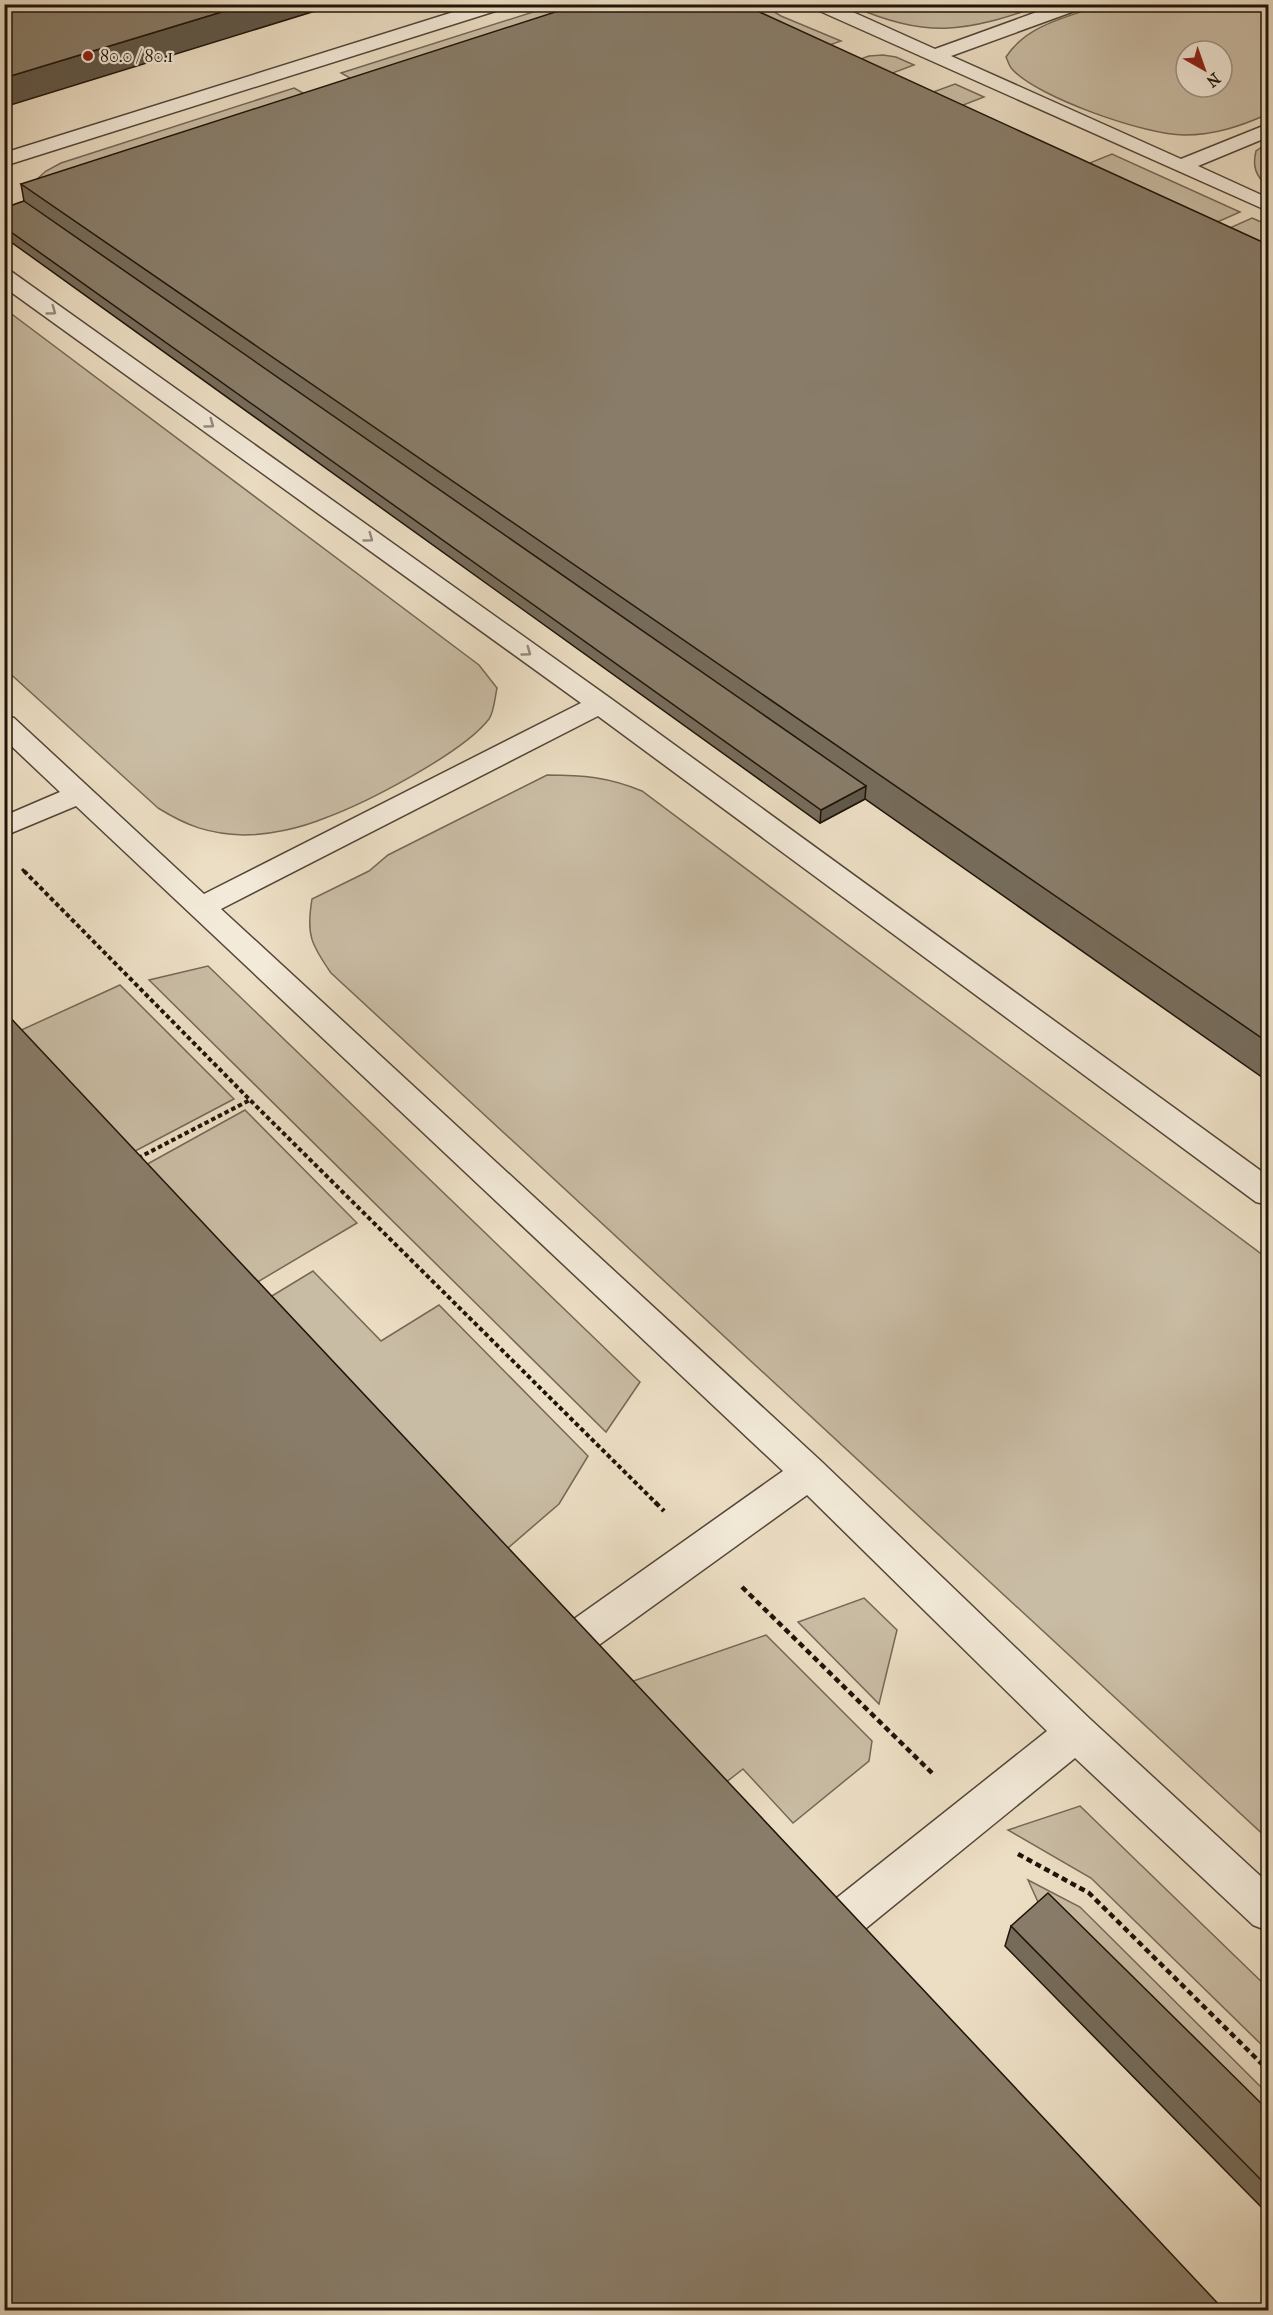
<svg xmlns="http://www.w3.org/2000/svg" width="1273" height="2315" font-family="'IM FELL French Canon',serif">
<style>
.green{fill:#c9bca4;stroke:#746856;stroke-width:1.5;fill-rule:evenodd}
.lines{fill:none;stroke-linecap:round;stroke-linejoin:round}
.lane-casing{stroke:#524638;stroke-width:3}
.path-far2{stroke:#1e1409;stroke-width:3;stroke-dasharray:4 2;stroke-linecap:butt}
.path-far1{stroke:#1e1409;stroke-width:4;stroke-dasharray:4.5 3;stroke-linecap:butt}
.path{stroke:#1e1409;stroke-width:4.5;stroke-dasharray:6 4;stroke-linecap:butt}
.lane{fill:#f3ead9;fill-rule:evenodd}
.wall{fill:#766c5b;stroke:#1e1409;stroke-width:1.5}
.shaded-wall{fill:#60584a;stroke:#1e1409;stroke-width:1.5}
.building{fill:#897d6a;stroke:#1e1409;stroke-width:1.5}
.oneway{stroke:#938a7b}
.poi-dot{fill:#8f2418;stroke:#f3ead9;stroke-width:2}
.labels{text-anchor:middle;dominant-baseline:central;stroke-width:4.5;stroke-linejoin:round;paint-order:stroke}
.far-poi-label{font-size:18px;fill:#1e1409;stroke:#f3ead9;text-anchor:start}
</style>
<rect width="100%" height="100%" fill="#ecdec4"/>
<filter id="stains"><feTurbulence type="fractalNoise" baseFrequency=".00333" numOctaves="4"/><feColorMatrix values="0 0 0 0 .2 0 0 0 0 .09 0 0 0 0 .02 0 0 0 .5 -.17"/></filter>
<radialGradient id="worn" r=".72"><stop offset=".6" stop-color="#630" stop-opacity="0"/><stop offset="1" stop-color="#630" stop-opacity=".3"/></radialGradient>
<g class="green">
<path d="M637,4L382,96L341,73L555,5Z"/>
<path d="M1104,4L1268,5V114C1241,126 1215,135 1185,135C1148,136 1036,97 1012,69C1009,66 1008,61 1006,57C1027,24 1069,17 1104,4ZM1186,51H1222V87H1186Z"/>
<path d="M684,5H763L781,16L841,41L796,57Z"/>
<path d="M849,5H1042C963,33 928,39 849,5Z"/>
<path d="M883,55L896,57L914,65L858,86L827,71L869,56Z"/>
<path d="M955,84L984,97L958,107L1085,165L1112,154L1240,212L1213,224L914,99Z"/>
<path d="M294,88L312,98L36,180L46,171L61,163Z"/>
<path d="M1268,143V187C1256,176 1252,167 1256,151Z"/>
<path d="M1252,218L1268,225V277L1196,243Z"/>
<path d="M5,309L479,665L497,688C495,697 494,712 489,719C463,753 366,803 325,818C301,828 269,835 244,835C209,834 187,826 158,808L5,669Z"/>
<path d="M547,775C583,775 608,777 642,791L1268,1259V1839L331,973C311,944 306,935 312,899L369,871L388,855Z"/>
<path d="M208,966L640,1382L606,1432L149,980Z"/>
<path d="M120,985L234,1099L120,1159L6,1037Z"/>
<path d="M245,1110L357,1223L244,1290L133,1172Z"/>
<path d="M313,1271L381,1341L439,1305L588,1456L559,1504L494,1560L257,1305Z"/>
<path d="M864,1598L897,1630L879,1704L798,1622Z"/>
<path d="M766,1635L872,1741L869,1761L793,1823L743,1769L711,1794L613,1688Z"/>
<path d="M1080,1806L1268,1988V2051L1091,1878L1008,1830Z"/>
<path d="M1028,1880L1080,1907L1268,2094V2139L1043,1913Z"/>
</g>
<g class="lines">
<g class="lane-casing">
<g id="lane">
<path d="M479,4H508L505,8L4,166V153Z"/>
<path d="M810,4H835L935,49L1059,4H1086L1083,8L951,56L1181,159L1268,124V137L1198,166L1268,198V211L813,8Z"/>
<path d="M4,271L12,272L610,698L1268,1176V1205L1256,1202L598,716L221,909L822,1462L1090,1719L1268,1883V1931L1253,1925L1075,1758L849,1942L834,1948L819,1942L812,1927L819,1912L1047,1731L807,1495L585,1655L571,1660L557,1655L551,1643L557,1631L783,1471L76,806L4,836V816L60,792L4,739V716L14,718L204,894L581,703L4,287Z"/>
</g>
</g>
<path class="path-far2" d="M22,869L26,873"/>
<g class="path-far1">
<path d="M24,871L250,1100L657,1504"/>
<path d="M138,1158L250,1100"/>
</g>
<g class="path">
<path d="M655,1502L664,1511"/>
<path d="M742,1587L932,1773"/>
<path d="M1018,1854L1089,1893L1268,2070"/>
</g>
<use href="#lane" class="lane"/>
</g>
<g class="wall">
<path d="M21,184L1269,245V1082L865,799L820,823L4,237V208L24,201Z"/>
<path d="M1011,1926L1269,2111V2215L1005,1946Z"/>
</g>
<g class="shaded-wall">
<path d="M248,4H338L4,107V78Z"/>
<path d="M866,786L865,799L820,823L821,810Z"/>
</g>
<g class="building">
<path d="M4,4H248L4,78Z"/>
<path d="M580,4H742L1269,245V1043L21,184Z"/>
<path d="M24,201L866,786L821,810L4,227V208Z"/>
<path d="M4,1011L1224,2310H4Z"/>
<path d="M1048,1893L1269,2111V2188L1011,1926Z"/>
</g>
<defs><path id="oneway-chevron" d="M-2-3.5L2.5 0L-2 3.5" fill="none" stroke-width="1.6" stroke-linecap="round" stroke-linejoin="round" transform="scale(1.5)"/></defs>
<g class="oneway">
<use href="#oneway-chevron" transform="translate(52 311) rotate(36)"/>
<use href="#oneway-chevron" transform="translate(210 424) rotate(36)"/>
<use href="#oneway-chevron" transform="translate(369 538) rotate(36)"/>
<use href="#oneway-chevron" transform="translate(527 652) rotate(36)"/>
</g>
<circle class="poi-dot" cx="88" cy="56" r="6"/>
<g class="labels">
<g class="far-poi-label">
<text x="100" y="56">80.0 / 80.1</text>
</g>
</g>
<rect width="1273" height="2315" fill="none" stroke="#ecdec4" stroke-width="24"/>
<rect x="6" y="6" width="1261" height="2303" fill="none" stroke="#1e1409" stroke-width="3"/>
<rect x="12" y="12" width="1249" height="2291" fill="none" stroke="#1e1409" stroke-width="1.5"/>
<g transform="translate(1204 69) rotate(140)"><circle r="28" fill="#f3ead9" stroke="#9e9486" stroke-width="1.5"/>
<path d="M0-4.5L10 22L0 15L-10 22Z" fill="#8f2418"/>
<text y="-9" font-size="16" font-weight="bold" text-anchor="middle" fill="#1e1409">N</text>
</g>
<rect width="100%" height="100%" filter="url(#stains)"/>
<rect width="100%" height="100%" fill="url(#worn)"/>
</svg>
